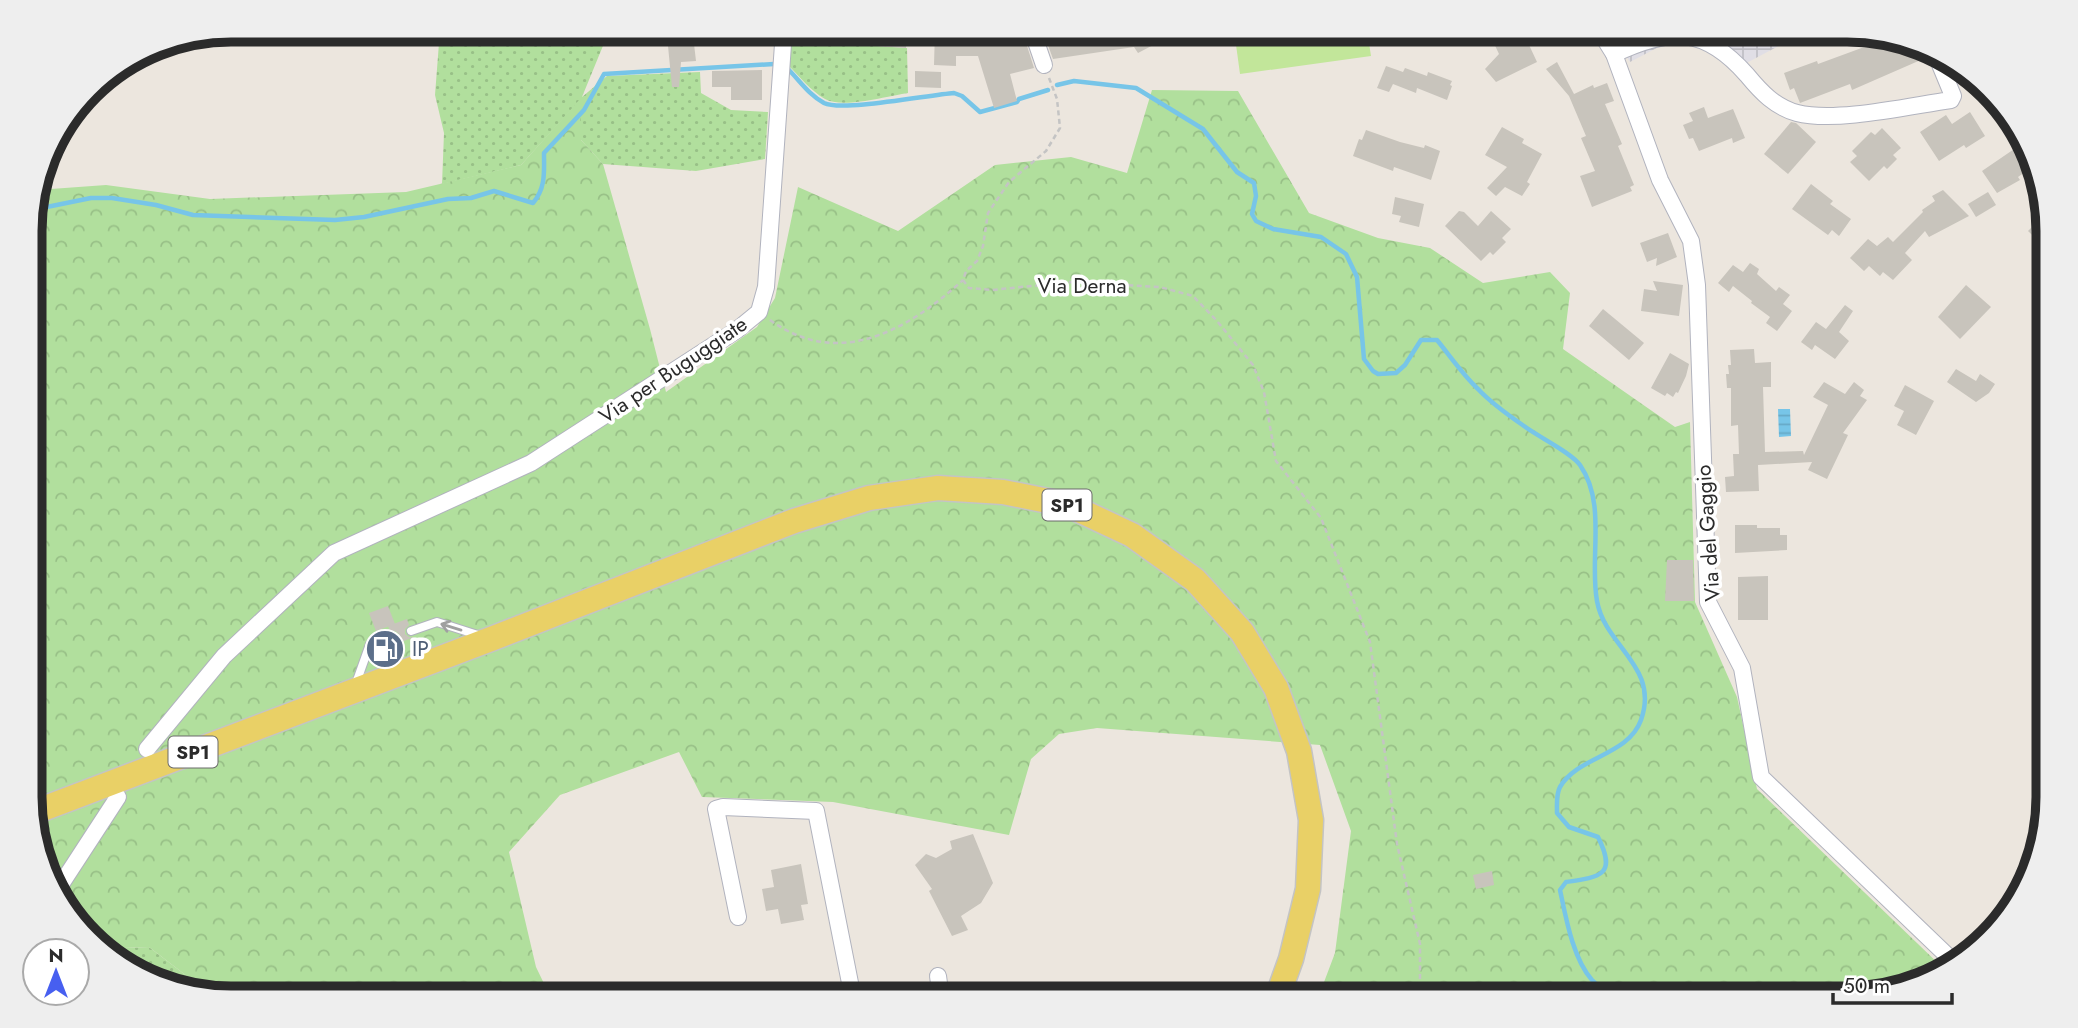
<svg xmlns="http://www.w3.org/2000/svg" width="2078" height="1028" font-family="Jost,sans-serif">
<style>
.industrial{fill:url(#industrial-grid)}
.grass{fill:url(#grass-dots)}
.forest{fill:url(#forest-crowns)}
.pitch{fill:#c2e69a}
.water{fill:url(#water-rules)}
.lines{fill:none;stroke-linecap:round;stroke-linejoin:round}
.stream{stroke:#77c5e8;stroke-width:4.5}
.building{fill:#c8c4bc}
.service-casing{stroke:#b1b3be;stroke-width:10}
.minor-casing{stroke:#b1b3be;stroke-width:18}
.primary-casing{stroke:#c4c4c4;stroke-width:27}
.path{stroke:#c4c4c4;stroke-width:2.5;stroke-dasharray:5 3.5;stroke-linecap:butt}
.service{stroke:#fff;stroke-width:8}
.minor{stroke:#fff;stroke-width:16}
.primary{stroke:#e9d066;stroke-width:24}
.oneway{stroke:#a0a0a0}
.labels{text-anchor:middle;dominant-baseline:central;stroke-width:7;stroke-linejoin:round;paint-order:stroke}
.shield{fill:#fff;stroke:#6b6b6b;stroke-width:2}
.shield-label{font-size:19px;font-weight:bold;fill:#2b2b2b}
.street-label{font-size:21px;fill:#2b2b2b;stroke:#fff}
.service-label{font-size:21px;fill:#4e5e75;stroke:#fff;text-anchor:start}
.rim{fill:none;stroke:#2b2b2b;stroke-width:9}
</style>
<defs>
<pattern id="industrial-grid" width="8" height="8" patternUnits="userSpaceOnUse" patternTransform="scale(1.75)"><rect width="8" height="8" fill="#e0dee5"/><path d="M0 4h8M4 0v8" fill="none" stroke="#c0bfc5"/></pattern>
<pattern id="grass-dots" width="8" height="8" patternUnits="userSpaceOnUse" patternTransform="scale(1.75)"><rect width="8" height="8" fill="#b1df9d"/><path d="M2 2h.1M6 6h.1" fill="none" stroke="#98c087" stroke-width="1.8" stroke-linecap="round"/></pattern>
<pattern id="forest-crowns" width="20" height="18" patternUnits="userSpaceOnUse" patternTransform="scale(1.75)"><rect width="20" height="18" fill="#b1df9d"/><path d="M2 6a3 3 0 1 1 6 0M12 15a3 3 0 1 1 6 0" fill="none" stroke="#98c087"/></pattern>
<pattern id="water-rules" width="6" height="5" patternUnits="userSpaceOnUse" patternTransform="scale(1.75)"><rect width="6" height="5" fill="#77c5e8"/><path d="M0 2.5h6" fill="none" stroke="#67a9c7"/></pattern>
</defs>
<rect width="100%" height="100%" fill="#ece6de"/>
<g class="industrial">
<path d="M1610,30H1691L1630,62Z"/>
<path d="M1716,30H1809L1739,67Z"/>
</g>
<g class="grass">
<path d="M440,30H614L607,36L582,97L607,76L700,72L701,93L731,110L768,112L765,159L696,171L603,164L581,140V99L521,165L442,184L444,133L435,95Z"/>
<path d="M792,30H829L864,34L863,45L907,48L908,93C888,96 842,109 825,99C811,91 799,76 788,65Z"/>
<path d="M149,947L209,993L142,978L116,956L123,948Z"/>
</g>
<path class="forest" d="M1152,90L1238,91L1309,213L1378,238L1430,248L1483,283L1550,272L1570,293L1563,349L1675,427L1690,422L1695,602L1737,697L1757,789L1944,969L1860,998H1318L1335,953L1351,831L1320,745L1097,728L1059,734L1031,759L1009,835L833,802L702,797L679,752L560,795L509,852L536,967L551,998H231L209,993L149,947L123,948L116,956L71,919L32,824L30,217L37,190L106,185L210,199L406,192L521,165L581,98V140L603,164L650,329L666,392L757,327L775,298L798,187L898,231L995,165L1071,157L1127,173Z"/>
<path class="pitch" d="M1234,30H1367L1371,56L1240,74Z"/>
<path class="water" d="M1778,409H1790L1791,436L1779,437Z"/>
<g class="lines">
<g class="stream">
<path d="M788,69C800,81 809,95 824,103C842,112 928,95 954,93L962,96L980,112L1017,102L1019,99L1048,90"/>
<path d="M1057,85L1074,81L1136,88L1203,129L1237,172L1254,183L1256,196L1252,214L1256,221L1273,229L1321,237L1346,254L1357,277L1364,359L1373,371L1378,374L1396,373L1405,365L1421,340H1437C1450,356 1463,375 1478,389C1491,403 1508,415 1524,426C1537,436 1572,453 1580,465C1607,504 1589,558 1597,601C1605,647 1660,666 1641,720C1628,756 1578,756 1560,787C1556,794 1557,805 1557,813L1569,827L1598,837C1617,875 1601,877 1566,882L1560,890C1566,918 1573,959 1592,980C1599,987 1607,992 1614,998"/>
<path d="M32,210L91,198H112L156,205L193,215L335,220L364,217L448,199L471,198L494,191L533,203C546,188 544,172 544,153L584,110L604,74L774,64"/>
</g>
</g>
<g class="building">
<path d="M669,30H687L688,45L694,44L696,61L681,62L679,87H672L668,46L670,45Z"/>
<path d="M864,30H907L906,48L863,45Z"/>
<path d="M935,30H1022L1034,68L1010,74L1017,101L994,108L978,56H956V66L934,65Z"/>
<path d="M1066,30H1182L1138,53L1134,47L1053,59L1044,34Z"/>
<path d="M1506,30H1522L1537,62L1496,82L1485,69L1499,54L1491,37Z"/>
<path d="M1886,39L1918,46L1923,59L1852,90L1850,84L1800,103L1794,88L1790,90L1784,73L1817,61L1818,64Z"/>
<path d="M1557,62L1574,94L1572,95L1593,85L1594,88L1607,83L1614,101L1605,104L1622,144L1618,146L1634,185L1630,187L1632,191L1592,207L1580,176L1595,171L1581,138L1586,136L1569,96L1546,69Z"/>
<path d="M1386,66L1403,72L1405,68L1427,76L1428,72L1452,81L1450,85L1452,86L1447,100L1417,88L1416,93L1393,84L1389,92L1377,88Z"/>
<path d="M762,70V100H731V87H712V71Z"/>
<path d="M915,71L941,72V88L915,87Z"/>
<path d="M1704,107L1708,118L1733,109L1745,138L1733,143L1732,138L1699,151L1693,138L1689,139L1683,125L1693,121L1689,113Z"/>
<path d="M1970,112L1985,136L1966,148L1964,145L1939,161L1920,132L1946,115L1952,124Z"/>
<path d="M1791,122L1796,123L1816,142L1788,174L1764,154Z"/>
<path d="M1502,127L1524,139L1522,143L1542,154L1527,182L1530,184L1522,196L1505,187L1496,196L1487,188L1507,167L1485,155Z"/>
<path d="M1882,128L1901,148L1893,155L1897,159L1887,169L1884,166L1869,181L1850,162L1857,156L1852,151L1871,132L1875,135Z"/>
<path d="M1366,130L1400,142L1424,148L1425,145L1440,151L1431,180L1394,167L1393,171L1353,156L1359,139L1362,140Z"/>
<path d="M2023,143L2031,165L2028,167L2029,169L2018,177L2020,180L1997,193L1982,171Z"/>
<path d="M1811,184L1833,201L1830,204L1851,219L1839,236L1832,230L1828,235L1792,209Z"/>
<path d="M1943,190L1969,216L1929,237L1925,231L1905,253L1912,260L1893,280L1883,272L1880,276L1869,266L1864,271L1850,258L1868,239L1877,246L1888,237L1893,242L1923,212L1922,210L1935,201L1932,196Z"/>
<path d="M1988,192L1996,205L1976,217L1968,204Z"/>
<path d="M1395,197L1424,204L1419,227L1399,222L1401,216L1392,214Z"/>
<path d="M1459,211L1464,212L1478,226L1491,211L1511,229L1502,238L1506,242L1493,255L1490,252L1481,261L1445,226Z"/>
<path d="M2047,212V249L2028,231Z"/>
<path d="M1668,233L1677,257L1656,266L1657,258L1647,262L1640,243Z"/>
<path d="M1750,263L1759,269L1757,274L1776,291L1779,287L1790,295L1783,304L1792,311L1777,331L1766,323L1770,317L1751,303L1752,301L1733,286L1729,292L1718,283L1733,265L1743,272Z"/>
<path d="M1653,281L1683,285L1679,316L1641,311L1644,289L1657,291Z"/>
<path d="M1966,285L1991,307L1960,339L1938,317Z"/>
<path d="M1845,305L1853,311L1839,332L1849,341L1835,359L1815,345L1812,350L1801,342L1816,322L1826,329Z"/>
<path d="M1603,309L1644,343L1629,360L1589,326Z"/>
<path d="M1754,349L1755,363L1771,362V387H1763L1765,452L1803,451L1804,455L1828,405L1813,397L1824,382L1845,394L1854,382L1864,390L1860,396L1867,400L1843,433L1848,435L1827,479L1808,470L1812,462L1758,465L1759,491L1726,492L1725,477L1734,476L1733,454H1739L1738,425L1731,426V388H1727L1726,374H1729L1728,365H1731L1730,350Z"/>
<path d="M1670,353L1689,364L1686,376L1678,393L1676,392L1673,397L1667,393L1665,396L1651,388Z"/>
<path d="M1956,369L1976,381L1980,374L1995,384L1989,393L1976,402L1947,382Z"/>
<path d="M1905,385L1934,401L1916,435L1897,425L1904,411L1894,406Z"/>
<path d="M1735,525H1757V528H1780V535H1787V550L1735,553Z"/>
<path d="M1667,560H1693L1694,601H1665Z"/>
<path d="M1768,576V620H1738V577Z"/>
<path d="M388,606L395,624L376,631L369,613Z"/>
<path d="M407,619L409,625L405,629V634L409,637H414L396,644L399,634L395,631H390L388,626Z"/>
<path d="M973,834L993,883L981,903L961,916L968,930L952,936L929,891L932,889L915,865L926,854L936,858L952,849L950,841Z"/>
<path d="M801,864L808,904L801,905L804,920L781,924L778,909L766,911L762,889L774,887L771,870Z"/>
<path d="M1492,871L1494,885L1476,889L1473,875Z"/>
</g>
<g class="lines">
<g class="service-casing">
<g id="service">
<path d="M411,631L437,622L481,636"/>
<path d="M355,686L370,644L393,637"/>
</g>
</g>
<g class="minor-casing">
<g id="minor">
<path d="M1032,30L1044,65"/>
<path d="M1599,30L1614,54L1660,180L1691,241L1697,285L1708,602L1742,668L1761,777L1957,965"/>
<path d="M1614,54C1670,28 1704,26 1747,75C1761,92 1775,107 1797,113C1836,123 1909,106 1951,100L1953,96L1934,50"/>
<path d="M147,749L224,656L334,553L531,463L737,330L759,312L766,287L784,30"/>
<path d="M58,889L118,797"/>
<path d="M738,917L716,809L723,807L816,811L853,998"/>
<path d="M938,976L941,998"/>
</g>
</g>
<g class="primary-casing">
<path id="primary" d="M32,813L491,639L794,521L869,498L938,488L1003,492L1068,505L1132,535L1195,580L1242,632L1276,688L1299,751L1311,820L1308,889L1291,959L1277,998"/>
</g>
<g class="path">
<path d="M1049,78L1057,99L1060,128L1046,151L1009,182L988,213L983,246L977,261L966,271L963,280L969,288L992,290L1071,282L1160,287L1193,296L1217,321L1253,365L1264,392L1276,461L1321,518L1370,642L1397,844L1420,944V981L1411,998"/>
<path d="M770,320C839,370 908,330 963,280"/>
</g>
<use href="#service" class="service"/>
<use href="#minor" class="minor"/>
<use href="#primary" class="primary"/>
</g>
<defs><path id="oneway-shaft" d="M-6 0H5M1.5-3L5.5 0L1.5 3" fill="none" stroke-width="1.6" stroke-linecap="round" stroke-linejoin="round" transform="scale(1.75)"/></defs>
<use class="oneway" href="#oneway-shaft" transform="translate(451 627) rotate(-163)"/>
<defs>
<g id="fuel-disc" transform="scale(2.0125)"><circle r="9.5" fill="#5c6f8a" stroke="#fff"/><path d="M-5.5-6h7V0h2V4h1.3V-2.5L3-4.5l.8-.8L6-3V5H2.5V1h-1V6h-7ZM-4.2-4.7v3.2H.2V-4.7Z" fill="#fff"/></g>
</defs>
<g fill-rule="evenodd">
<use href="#fuel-disc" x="385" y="649"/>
</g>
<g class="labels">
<g class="shield">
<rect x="1042.5" y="489.5" width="49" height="31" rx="5"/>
<rect x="168.5" y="736.5" width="49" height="31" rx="5"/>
</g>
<g class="shield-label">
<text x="1067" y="505">SP1</text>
<text x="193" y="752">SP1</text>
</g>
<g class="street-label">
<text x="1082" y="286">Via Derna</text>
<text transform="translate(673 370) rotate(-34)">Via per Buguggiate</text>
<text transform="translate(1708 533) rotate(-94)">Via del Gaggio</text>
</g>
<g class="service-label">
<text x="412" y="649">IP</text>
</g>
</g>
<path d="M0 0H2078V1028H0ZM231 42H1847A189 189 0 0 1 2036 231V797A189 189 0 0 1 1847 986H231A189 189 0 0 1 42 797V231A189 189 0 0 1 231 42Z" fill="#eee" fill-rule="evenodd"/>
<path class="rim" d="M231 42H1847A189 189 0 0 1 2036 231V797A189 189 0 0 1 1847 986H231A189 189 0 0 1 42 797V231A189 189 0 0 1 231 42Z"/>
<g transform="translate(56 972)"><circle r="33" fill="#ffffff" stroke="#aaaaaa" stroke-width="2"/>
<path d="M0-5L12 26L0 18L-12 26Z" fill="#475ff0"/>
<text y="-10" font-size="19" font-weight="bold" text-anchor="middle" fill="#2b2b2b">N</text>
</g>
<path d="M1833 993v10h119v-10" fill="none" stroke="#2b2b2b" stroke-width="3.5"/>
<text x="1843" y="993" font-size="21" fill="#2b2b2b" stroke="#ffffff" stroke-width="5" paint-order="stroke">50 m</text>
</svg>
